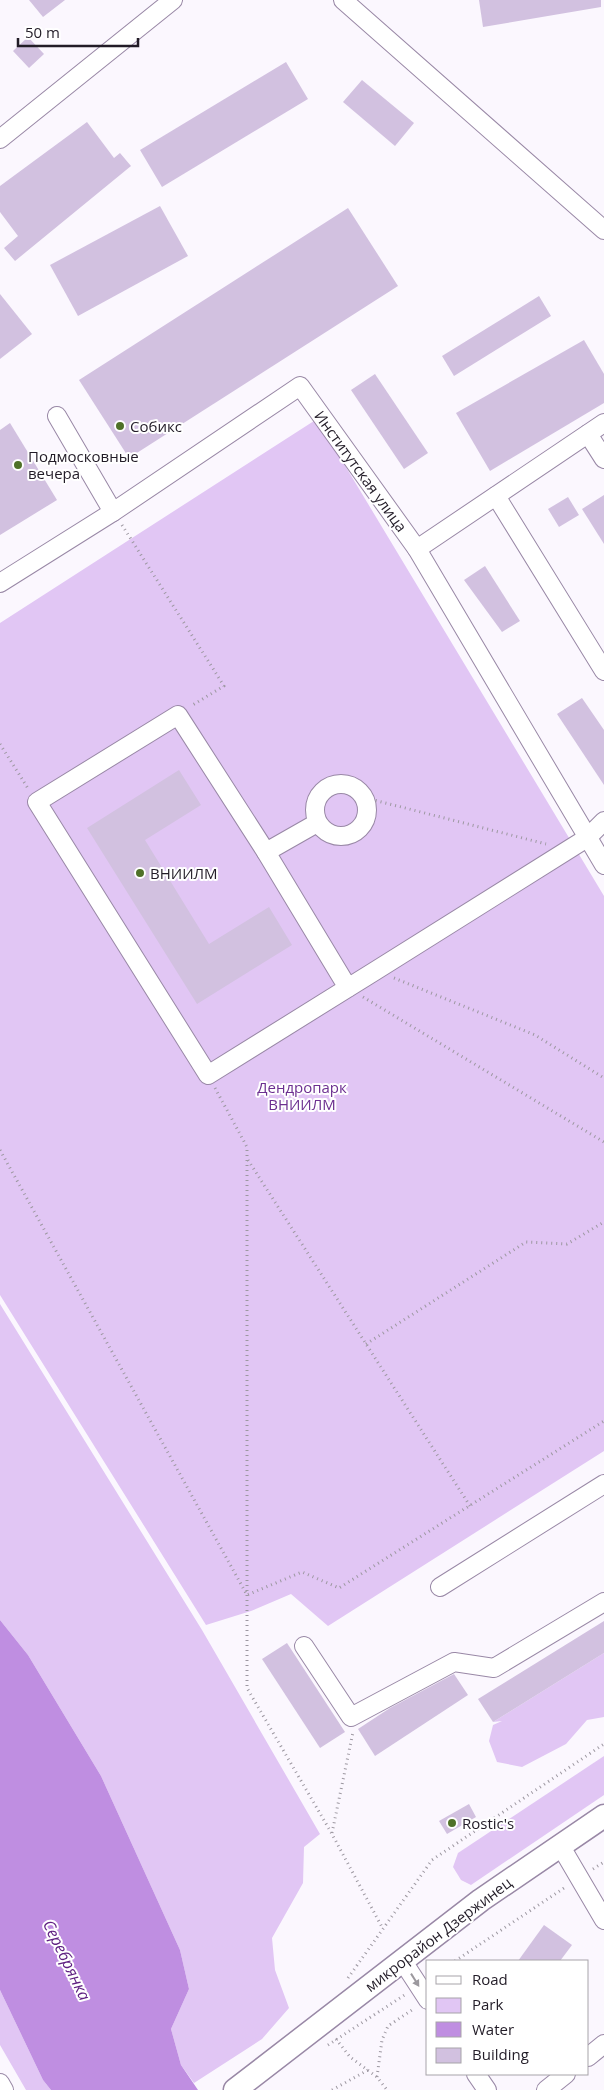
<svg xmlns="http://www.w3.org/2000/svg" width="604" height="2090" font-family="'Open Sans',sans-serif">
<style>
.green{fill:#e1c6f4}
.water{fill:#bf8ee1}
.building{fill:#d2c1e0}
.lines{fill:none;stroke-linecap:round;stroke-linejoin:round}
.minor-casing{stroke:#9988a6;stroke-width:20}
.major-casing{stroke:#9988a6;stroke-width:25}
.path{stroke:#9d98a1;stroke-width:3;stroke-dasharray:1 4;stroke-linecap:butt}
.minor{stroke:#fff;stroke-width:18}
.major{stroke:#fff;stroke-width:22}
.oneway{fill:#9c999e}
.poi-dot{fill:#4f7128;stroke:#fff;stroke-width:2}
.labels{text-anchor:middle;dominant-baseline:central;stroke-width:4;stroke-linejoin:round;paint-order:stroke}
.poi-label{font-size:15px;fill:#221c27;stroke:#fff;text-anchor:start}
.street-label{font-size:15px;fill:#221c27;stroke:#fff}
.park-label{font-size:15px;fill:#6c2f90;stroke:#fff}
.water-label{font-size:16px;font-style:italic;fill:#5f2082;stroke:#fff}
</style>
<rect width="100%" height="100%" fill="#fbf7fe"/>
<g class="green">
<path d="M317,419L604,896V1451L328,1626L291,1594L251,1611L206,1625L0,1295V623Z"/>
<path d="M0,1304L202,1630L320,1834L304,1847L303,1883L272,1938L275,1970L289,2008L262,2039L194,2083L181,2065L171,2029L189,1989L180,1950L101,1776L28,1655L0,1620Z"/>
<path d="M604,1653V1717L587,1720L566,1744L522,1767L497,1762L489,1741L493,1725L502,1721L493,1722Z"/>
<path d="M604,1756V1795L471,1885L461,1880L453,1867L458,1853Z"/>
<path d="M0,1990L43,2080L51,2090H26L0,2045Z"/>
</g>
<path class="water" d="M0,1620L28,1655L101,1776L180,1950L189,1989L171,2029L181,2065L198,2090H51L43,2080L0,1990Z"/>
<g class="building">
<path d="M29,0H65L43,17Z"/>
<path d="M479,0H601V7L483,27Z"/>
<path d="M28,37L44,54L29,68L13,51Z"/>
<path d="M286,62L308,99L162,187L140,150Z"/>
<path d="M362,80L414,123L395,146L343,102Z"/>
<path d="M87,122L114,158L120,153L131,166L15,261L4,248L18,236L0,212V186Z"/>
<path d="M160,206L188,256L78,316L50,265Z"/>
<path d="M348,208L398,286L129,458L79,380Z"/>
<path d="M0,294L32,334L0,359Z"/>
<path d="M539,296L551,316L454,376L442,356Z"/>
<path d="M584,340L604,374V403L490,471L456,413Z"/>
<path d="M375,374L428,453L404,469L351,390Z"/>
<path d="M10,423L57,500L0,535V430Z"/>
<path d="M604,495V544L582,509Z"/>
<path d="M568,497L579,515L559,527L548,509Z"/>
<path d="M485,566L520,621L502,632L464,580Z"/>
<path d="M582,698L604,730V785L557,714Z"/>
<path d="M179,770L201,805L145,840L209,944L269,907L292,945L197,1004L87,828Z"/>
<path d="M604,1621V1653L493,1722L478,1699Z"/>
<path d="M287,1643L345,1732L320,1748L262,1659Z"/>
<path d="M454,1674L468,1695L375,1756L358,1729L390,1708Z"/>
<path d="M469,1804L476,1817L447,1834L439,1821Z"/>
<path d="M544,1925L572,1945L560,1961H518Z"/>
</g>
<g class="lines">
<g class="minor-casing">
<g id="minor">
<path d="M343,0L604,230"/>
<path d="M0,139L173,0"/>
<path d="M57,416L113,512"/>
<path d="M588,434L604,459"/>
<path d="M496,496L604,671"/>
<path d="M417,549L604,423"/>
<path d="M0,583L113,512L300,386L417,549L604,865"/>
<circle cx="341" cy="810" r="26"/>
<path d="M266,852L317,823"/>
<path d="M348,988L266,852L178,715L37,802L208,1075L375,971L587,838L604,821"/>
<path d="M440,1587L604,1484"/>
<path d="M304,1646L351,1717L454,1662L494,1668L604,1602"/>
<path d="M560,1845L604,1920"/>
<path d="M402,1960L428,2000"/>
<path d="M588,2057L604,2044"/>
<path d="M476,2074L487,2090"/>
<path d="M0,2083L4,2090"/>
<path d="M546,2090L566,2074"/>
</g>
</g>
<g class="major-casing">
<path id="major" d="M235,2090L481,1900L604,1816"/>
</g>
<g class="path">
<path d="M122,525L224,686L191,706"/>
<path d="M0,744L29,790"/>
<path d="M366,798L546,844"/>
<path d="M394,978L535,1035L604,1078"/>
<path d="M363,997L604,1142"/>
<path d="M215,1088L247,1147V1688L332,1834L383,1929"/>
<path d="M0,1150L247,1595L302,1572L339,1588L604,1421"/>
<path d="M248,1160L470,1506"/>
<path d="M366,1344L526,1242L567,1244L604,1222"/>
<path d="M332,1833L353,1732"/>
<path d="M593,1869L604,1862"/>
<path d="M455,1961L567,1886"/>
<path d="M348,1978L432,1860L604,1744"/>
<path d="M336,2039L350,2057L377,2077L387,2090"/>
<path d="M328,2045L406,1994"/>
<path d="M377,2077L382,2040L388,2026L415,2008"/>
<path d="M332,2090L368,2070"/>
</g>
<use href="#minor" class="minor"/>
<use href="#major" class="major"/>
</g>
<defs><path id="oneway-solid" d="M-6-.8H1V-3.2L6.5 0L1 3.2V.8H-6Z" transform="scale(1.25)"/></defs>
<use class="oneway" href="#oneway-solid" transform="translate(415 1980) rotate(58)"/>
<g class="poi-dot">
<circle cx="120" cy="426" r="5"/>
<circle cx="18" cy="465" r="5"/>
<circle cx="140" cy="873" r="5"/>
<circle cx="452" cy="1823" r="5"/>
</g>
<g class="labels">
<g class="poi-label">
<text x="130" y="426">Собикс</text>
<text x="28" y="456">Подмосковные<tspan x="28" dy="17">вечера</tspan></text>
<text x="150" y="873">ВНИИЛМ</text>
<text x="462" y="1823">Rostic's</text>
</g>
<g class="street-label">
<text transform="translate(361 471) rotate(54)">Институтская улица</text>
<text transform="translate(438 1934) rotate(-37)">микрорайон Дзержинец</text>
</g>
<g class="park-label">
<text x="302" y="1087">Дендропарк<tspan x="302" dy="17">ВНИИЛМ</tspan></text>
</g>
<g class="water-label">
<text transform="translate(67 1960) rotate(64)">Серебрянка</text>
</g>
</g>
<rect x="426" y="1960" width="162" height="115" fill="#ffffff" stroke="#a7a4a9"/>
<rect x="436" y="1976" width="25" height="8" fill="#ffffff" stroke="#a7a4a9"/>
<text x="472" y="1985" font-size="15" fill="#221c27">Road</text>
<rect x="436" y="1998" width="25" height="15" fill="#e1c6f4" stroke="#a7a4a9"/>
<text x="472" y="2010" font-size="15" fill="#221c27">Park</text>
<rect x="436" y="2022" width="25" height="15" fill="#bf8ee1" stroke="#a7a4a9"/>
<text x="472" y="2035" font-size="15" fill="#221c27">Water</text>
<rect x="436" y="2048" width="25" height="15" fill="#d2c1e0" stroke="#a7a4a9"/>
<text x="472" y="2060" font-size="15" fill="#221c27">Building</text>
<path d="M18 38v8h120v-8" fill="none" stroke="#221c27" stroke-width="2.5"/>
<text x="25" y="38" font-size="15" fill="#221c27" stroke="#ffffff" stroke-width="4" paint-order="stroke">50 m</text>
</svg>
